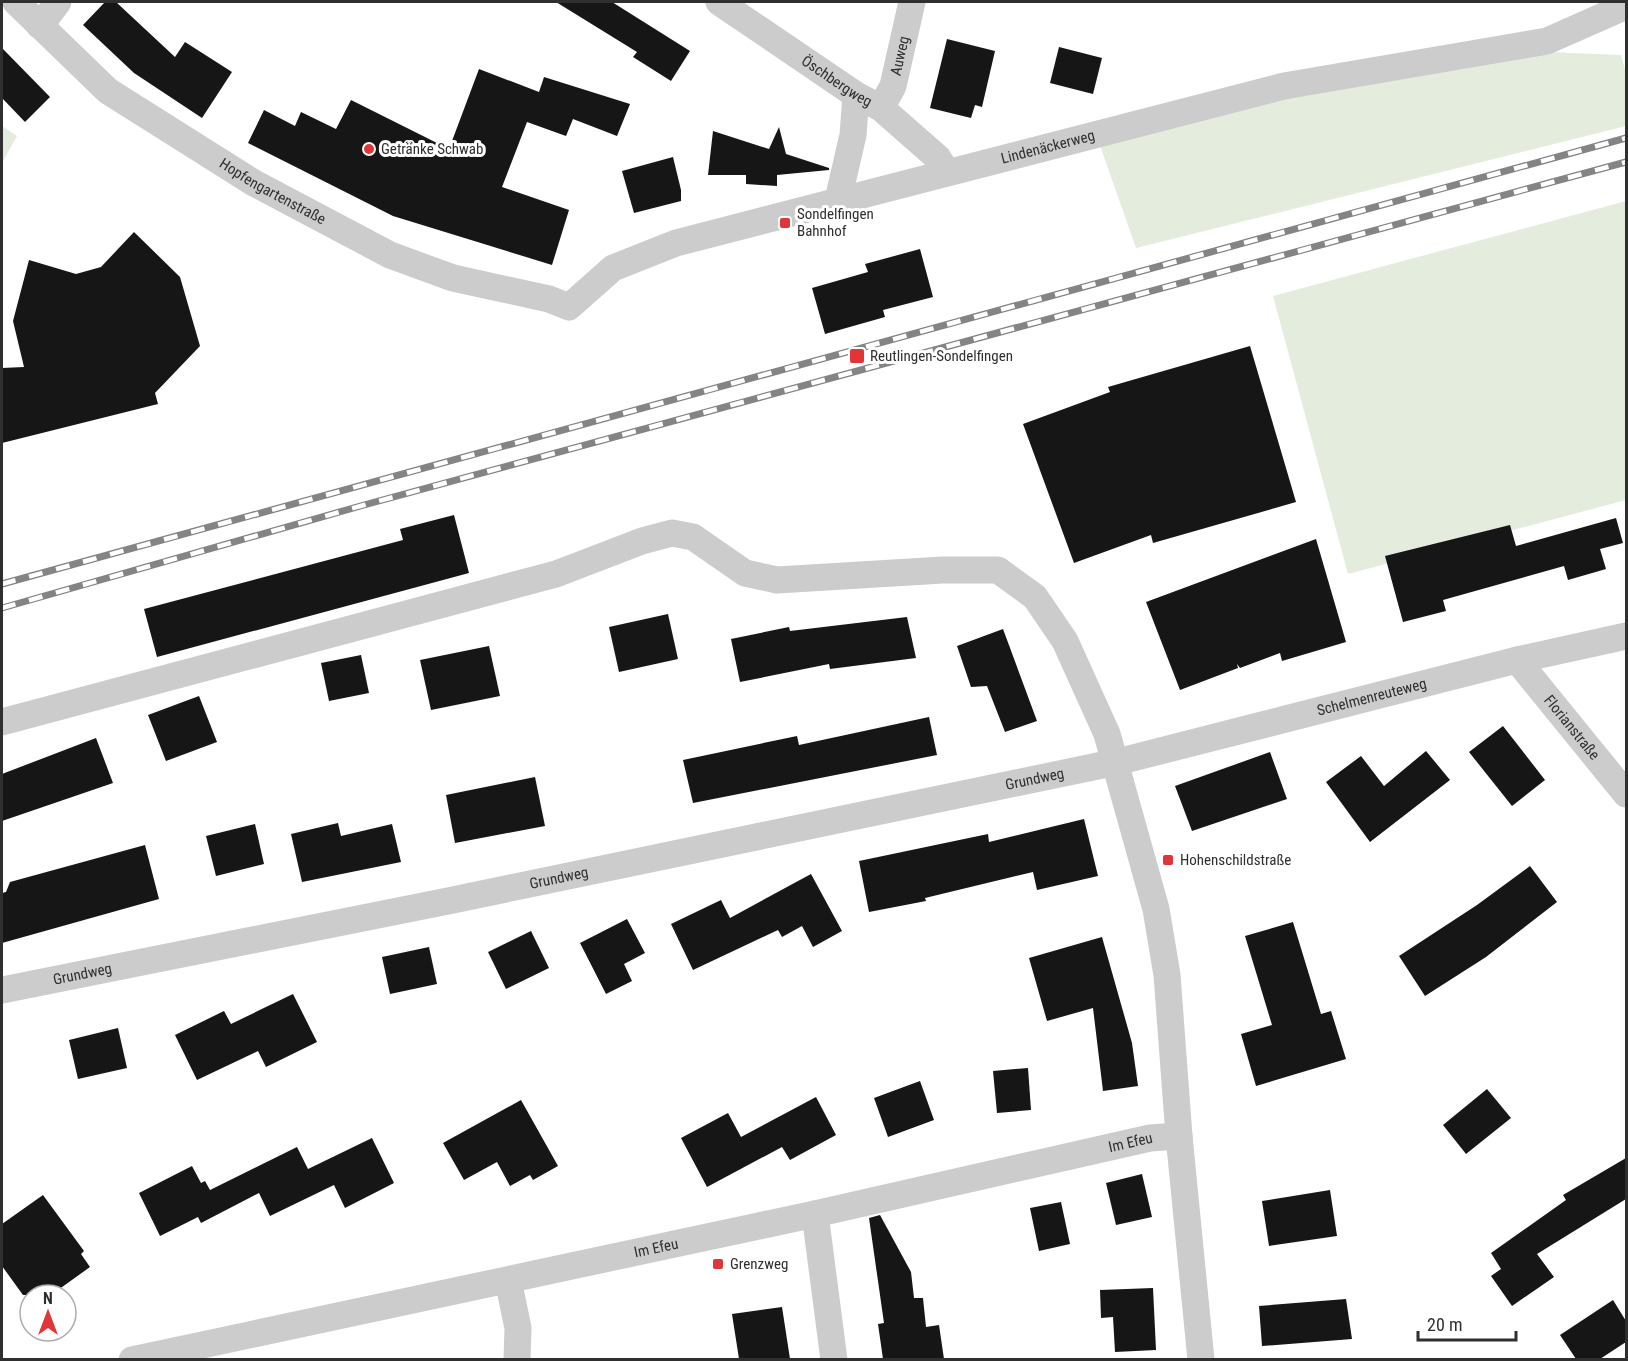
<svg xmlns="http://www.w3.org/2000/svg" width="1628" height="1361" font-family="'Roboto Condensed',sans-serif">
<style>
.green{fill:#e4ecdd}
.building{fill:#161616}
.lines{fill:none;stroke-linecap:round;stroke-linejoin:round}
.minor{stroke:#ccc;stroke-width:27}
.rail-casing{stroke:#848484;stroke-width:7}
.rail{stroke:#fff;stroke-width:4.5;stroke-dasharray:14;stroke-linecap:butt}
.poi-dot{fill:#e03638;stroke:#fff;stroke-width:2}
.labels{text-anchor:middle;dominant-baseline:central;stroke-width:6;stroke-linejoin:round;paint-order:stroke}
.street-label{font-size:15px;fill:#2f2f2f;stroke:#fff}
.poi-label{font-size:15px;fill:#2f2f2f;stroke:#fff;text-anchor:start}
</style>
<rect width="100%" height="100%" fill="#fff"/>
<g class="green">
<path d="M1548,52L1621,55L1626,73V126L1136,248L1096,134L1286,95Z"/>
<path d="M2,126L17,136L2,163Z"/>
<path d="M1626,201V500L1348,574L1273,296Z"/>
</g>
<g class="building">
<path d="M105,2H116L175,57L185,42L232,72L202,118L134,73L83,25Z"/>
<path d="M556,2H612L690,51L671,81L633,57L637,52Z"/>
<path d="M947,39L995,51L982,107L975,105L971,118L930,108Z"/>
<path d="M1059,47L1102,58L1093,94L1050,83Z"/>
<path d="M2,48L50,97L25,122L2,98Z"/>
<path d="M479,69L539,92L544,77L630,104L617,136L573,119L566,136L527,122L502,187L569,210L552,265L393,216L248,143L264,110L295,126L301,112L336,129L351,100L449,149Z"/>
<path d="M779,127L786,154L829,168V170L777,175V186L746,184V175H708L713,131L769,149Z"/>
<path d="M673,157L681,190V201L634,213L622,171Z"/>
<path d="M134,232L180,277L200,346L155,393L158,404L2,443V368L24,367L13,321L29,260L76,274L101,267Z"/>
<path d="M920,249L933,297L883,310L885,317L825,334L812,288L868,272L865,264Z"/>
<path d="M1250,346L1296,502L1153,543L1151,535L1074,563L1023,424L1110,392L1108,387Z"/>
<path d="M454,515L469,573L157,657L144,609L403,540L400,529Z"/>
<path d="M1616,518L1623,543L1600,549L1606,569L1568,580L1564,566L1443,600L1446,611L1403,622L1385,556L1510,525L1516,546Z"/>
<path d="M1316,539L1346,642L1282,661L1280,653L1240,668L1237,664L1238,668L1180,690L1146,602Z"/>
<path d="M668,614L678,659L619,672L609,627Z"/>
<path d="M907,617L916,658L830,669L829,664L740,682L731,639L789,627L790,631Z"/>
<path d="M1003,629L1037,721L1005,732L987,686L971,687L957,646Z"/>
<path d="M489,646L500,696L431,710L420,660Z"/>
<path d="M361,655L369,693L329,701L321,663Z"/>
<path d="M199,696L217,742L166,761L148,715Z"/>
<path d="M929,717L937,755L693,803L683,760L797,736L799,745Z"/>
<path d="M1503,726L1545,780L1512,806L1469,752Z"/>
<path d="M96,738L113,783L2,821V774Z"/>
<path d="M1426,751L1450,780L1370,842L1326,782L1361,756L1384,786Z"/>
<path d="M1270,752L1287,799L1192,831L1175,786Z"/>
<path d="M535,777L545,826L455,843L446,795Z"/>
<path d="M1084,819L1098,876L1037,890L1033,872L925,898L926,901L869,912L859,861L988,834L989,842Z"/>
<path d="M338,823L341,836L392,824L401,862L302,882L291,834Z"/>
<path d="M255,824L264,864L216,876L206,836Z"/>
<path d="M145,845L159,899L2,943V893L6,892L10,882Z"/>
<path d="M1530,866L1557,902L1486,957L1425,996L1399,956L1477,905Z"/>
<path d="M811,874L842,931L813,947L802,926L782,937L778,930L693,970L671,924L721,900L730,918Z"/>
<path d="M627,919L645,953L624,964L632,981L606,994L580,943Z"/>
<path d="M1293,922L1321,1014L1331,1011L1346,1059L1256,1086L1241,1034L1272,1025L1245,936Z"/>
<path d="M531,931L549,968L506,989L488,952Z"/>
<path d="M1102,937L1132,1043L1138,1086L1103,1091L1093,1008L1047,1021L1029,958Z"/>
<path d="M429,947L437,984L390,994L382,957Z"/>
<path d="M293,994L317,1042L266,1067L258,1051L197,1080L175,1035L224,1011L231,1024Z"/>
<path d="M118,1028L127,1068L78,1079L69,1040Z"/>
<path d="M1028,1068L1031,1110L997,1113L993,1071Z"/>
<path d="M920,1081L934,1120L888,1137L874,1098Z"/>
<path d="M1487,1089L1511,1118L1466,1154L1443,1125Z"/>
<path d="M816,1097L836,1135L790,1160L782,1147L707,1187L681,1138L728,1113L741,1137Z"/>
<path d="M521,1100L558,1166L533,1180L530,1175L510,1186L497,1162L464,1180L443,1143Z"/>
<path d="M372,1138L394,1183L345,1208L334,1185L270,1216L259,1193L201,1223L198,1217L160,1236L139,1193L192,1166L201,1183L205,1181L210,1190L297,1147L308,1169Z"/>
<path d="M1626,1158V1199L1537,1254L1554,1277L1512,1306L1491,1276L1501,1269L1491,1253L1566,1200L1563,1195Z"/>
<path d="M1142,1174L1152,1217L1116,1225L1106,1183Z"/>
<path d="M1330,1190L1337,1236L1269,1246L1262,1201Z"/>
<path d="M43,1195L84,1251L81,1254L90,1267L51,1295H23L2,1266V1224Z"/>
<path d="M1061,1202L1070,1244L1039,1251L1030,1208Z"/>
<path d="M880,1215L911,1272L914,1298H923L926,1327L939,1325L944,1359H883L878,1324L884,1323L869,1218Z"/>
<path d="M1153,1288L1156,1350L1115,1352L1113,1317L1101,1318L1100,1290Z"/>
<path d="M1346,1299L1352,1339L1262,1346L1259,1306Z"/>
<path d="M1613,1300L1626,1321V1342L1600,1359H1576L1560,1335Z"/>
<path d="M782,1307L790,1359H739L732,1314Z"/>
</g>
<g class="lines">
<g class="minor">
<path id="s1" d="M16,2L108,91L254,183L390,255L453,278L549,299L569,307L613,268L676,243L1284,86L1547,41L1626,6"/>
<path id="s2" d="M719,2L856,95L881,108L938,158L947,172"/>
<path d="M40,26L58,2"/>
<path id="s3" d="M881,108L893,86L912,2"/>
<path d="M838,200L853,135L856,95"/>
<path id="s4" d="M1517,660L1626,794"/>
<path d="M2,722L556,574L642,541L672,533L693,537L745,573L777,580L943,570H998L1035,597L1065,641L1107,734L1156,909L1167,975L1179,1136L1201,1360"/>
<path id="s5" d="M2,990L448,901L1117,762L1517,660L1626,636"/>
<path d="M815,1214L834,1360"/>
<path d="M508,1280L518,1328L517,1360"/>
<path id="s6" d="M132,1360L815,1214L1150,1138L1179,1136"/>
</g>
<g class="rail-casing">
<g id="rail">
<path d="M2,584L1626,138"/>
<path d="M2,608L364,505L1626,162"/>
</g>
</g>
<use href="#rail" class="rail"/>
</g>
<g class="poi-dot">
<circle cx="369" cy="149" r="6"/>
<rect x="779" y="217" width="12" height="12" rx="3"/>
<rect x="849" y="348" width="16" height="16" rx="3"/>
<rect x="1162" y="854" width="12" height="12" rx="3"/>
<rect x="712" y="1258" width="12" height="12" rx="3"/>
</g>
<g class="labels">
<g class="street-label">
<text stroke="none"><textPath href="#s3" startOffset="56">Auweg</textPath></text>
<text stroke="none"><textPath href="#s2" startOffset="142">Öschbergweg</textPath></text>
<text stroke="none"><textPath href="#s1" startOffset="1152">Lindenäckerweg</textPath></text>
<text stroke="none"><textPath href="#s1" startOffset="321">Hopfengartenstraße</textPath></text>
<text stroke="none"><textPath href="#s5" startOffset="1401">Schelmenreuteweg</textPath></text>
<text stroke="none"><textPath href="#s4" startOffset="87">Florianstraße</textPath></text>
<text stroke="none"><textPath href="#s5" startOffset="1054">Grundweg</textPath></text>
<text stroke="none"><textPath href="#s5" startOffset="568">Grundweg</textPath></text>
<text stroke="none"><textPath href="#s5" startOffset="82">Grundweg</textPath></text>
<text stroke="none"><textPath href="#s6" startOffset="1022">Im Efeu</textPath></text>
<text stroke="none"><textPath href="#s6" startOffset="536">Im Efeu</textPath></text>
</g>
<g class="poi-label">
<text x="381" y="149">Getränke Schwab</text>
<text x="797" y="214">Sondelfingen<tspan x="797" dy="17">Bahnhof</tspan></text>
<text x="870" y="356">Reutlingen-Sondelfingen</text>
<text x="1180" y="860">Hohenschildstraße</text>
<text x="730" y="1264">Grenzweg</text>
</g>
</g>
<rect width="1628" height="1361" fill="none" stroke="#2f2f2f" stroke-width="6"/>
<g transform="translate(48 1313)"><circle r="28" fill="#ffffff" stroke="#acacac" stroke-width="1.5"/>
<path d="M0-4.5L10 22L0 15L-10 22Z" fill="#e03638"/>
<text y="-9" font-size="16" font-weight="bold" text-anchor="middle" fill="#2f2f2f">N</text>
</g>
<path d="M1418 1331v9h98v-9" fill="none" stroke="#2f2f2f" stroke-width="3"/>
<text x="1427" y="1331" font-size="18" fill="#2f2f2f" stroke="#ffffff" stroke-width="4.5" paint-order="stroke">20 m</text>
</svg>
